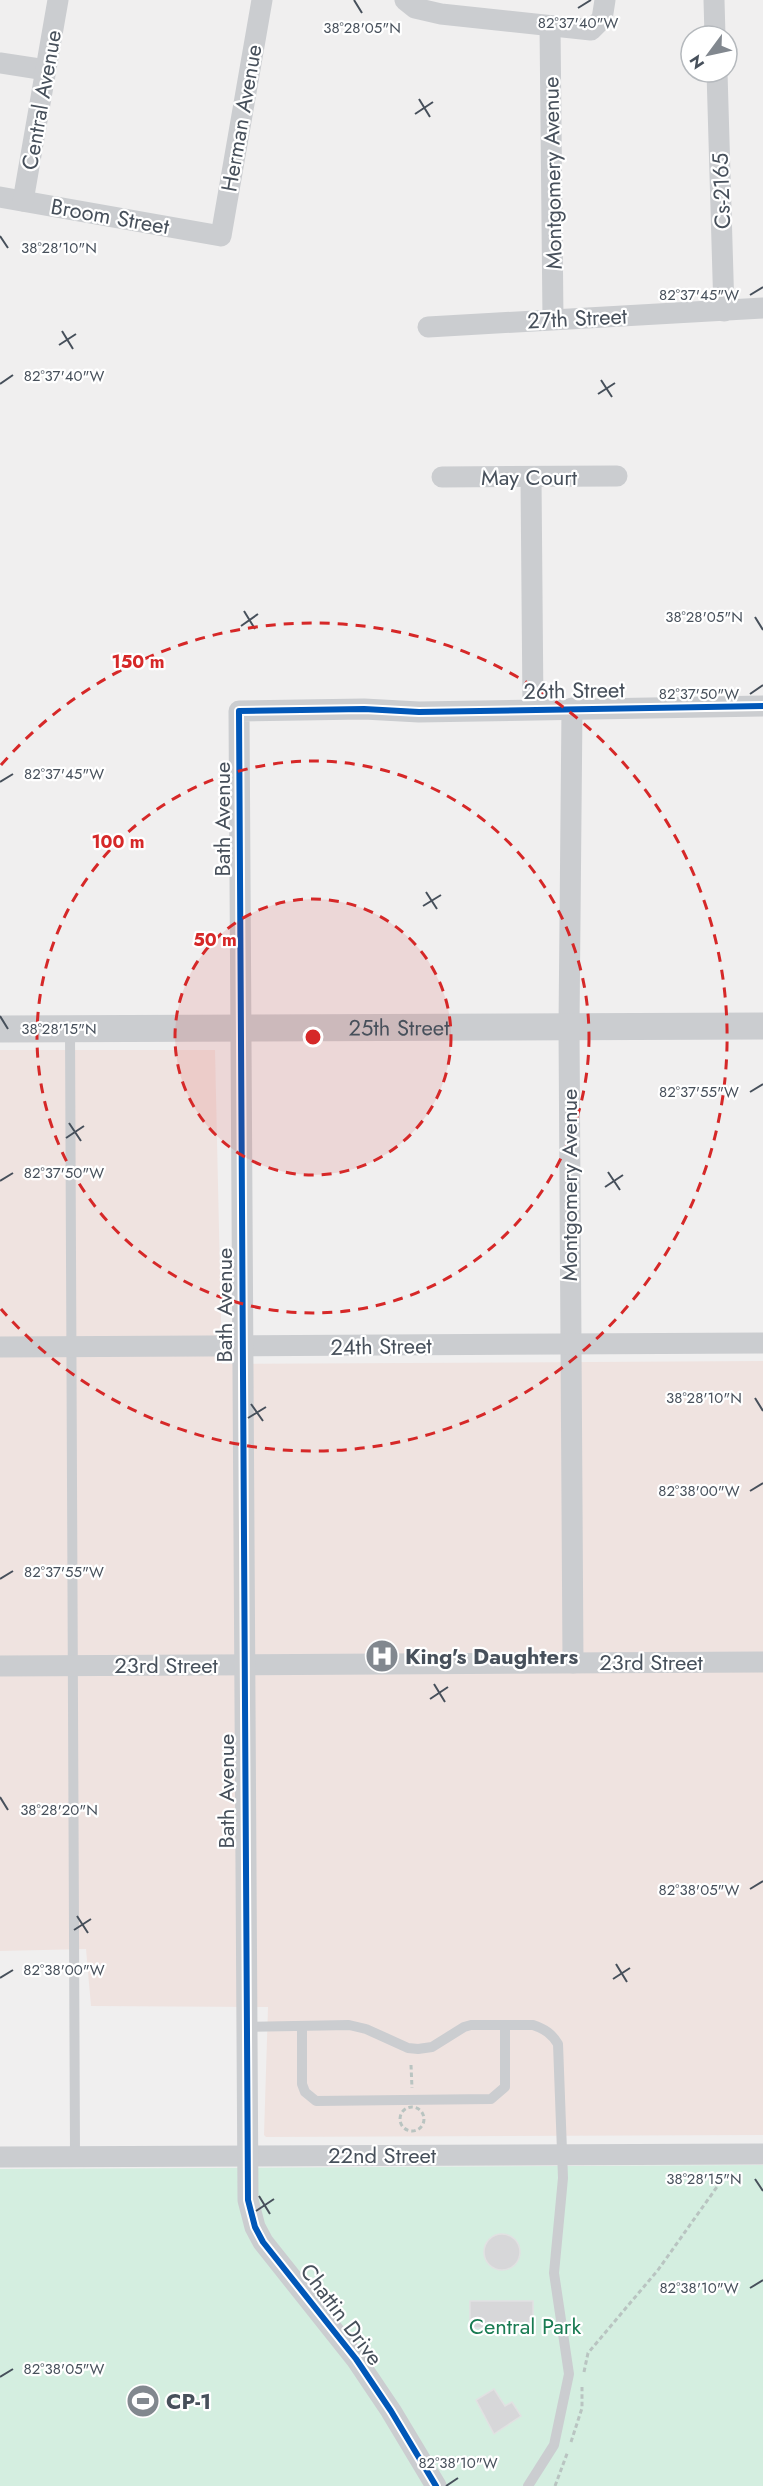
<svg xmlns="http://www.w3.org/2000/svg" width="763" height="2486" font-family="Jost,sans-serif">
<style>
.medical{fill:#efe3e0}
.green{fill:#d4eee0}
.building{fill:#d7d7d9;stroke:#e1e1e2;stroke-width:1.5}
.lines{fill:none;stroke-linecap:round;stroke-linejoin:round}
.path{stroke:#b9c4c1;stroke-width:3;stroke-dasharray:4.5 3;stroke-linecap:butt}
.service{stroke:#cbcdd0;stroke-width:10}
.minor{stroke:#cbcdd0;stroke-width:21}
.tertiary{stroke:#cbcdd0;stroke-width:27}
.cycleway-casing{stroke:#fff;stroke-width:10}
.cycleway{stroke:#0057b8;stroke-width:6}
.ticks{fill:none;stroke:#47505b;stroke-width:2}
.ring{fill:none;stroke:#d62828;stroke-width:3;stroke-dasharray:10 8}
.labels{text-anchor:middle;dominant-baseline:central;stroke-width:4.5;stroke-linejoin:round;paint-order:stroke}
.street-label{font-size:22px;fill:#47505b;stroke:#fff}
.poi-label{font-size:22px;font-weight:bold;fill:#47505b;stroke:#fff;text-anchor:start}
.park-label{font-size:22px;fill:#197b52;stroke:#fff}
.ticks-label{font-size:15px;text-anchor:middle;fill:#47505b;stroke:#fff;stroke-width:4.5;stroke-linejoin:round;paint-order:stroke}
.centre{fill:#d62828;stroke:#fff;stroke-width:3}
.ring-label{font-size:18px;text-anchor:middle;font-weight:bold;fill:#d62828;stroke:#fff;stroke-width:4.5;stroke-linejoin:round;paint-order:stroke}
</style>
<rect width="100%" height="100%" fill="#f0efef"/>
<path class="medical" d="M0,1050H215L222,1364L763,1361V2135L266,2137L264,2135L268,2007L91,2006L86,1949L0,1951Z"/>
<path class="green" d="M763,2165V2486H0V2169Z"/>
<g class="building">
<circle cx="502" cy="2252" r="18"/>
<path d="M470,2301H533V2327L470,2328Z"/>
<path d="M494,2389L505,2406L512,2402L521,2416L494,2434L476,2400Z"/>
</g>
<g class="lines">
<g class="path">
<path d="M411,2065L412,2088"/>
<circle cx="412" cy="2119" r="12"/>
<path d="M584,2372L588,2353L658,2270L724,2177"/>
<path d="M571,2442L582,2408V2387"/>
<path d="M555,2486L568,2451"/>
</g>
<g class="service">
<path d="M70,1029L75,2156"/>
<path d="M302,2026V2084L305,2092L316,2101L491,2099L505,2087V2025"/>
<path d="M246,2027L349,2025L366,2029L408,2048L418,2049L432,2047L464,2027L471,2025H533C545,2029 552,2034 558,2044L563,2178L554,2273L569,2374L554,2445L528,2486"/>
</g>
<g class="minor">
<path d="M405,0L415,8L441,14L591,30L602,19L605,0"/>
<path d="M714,0L715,36"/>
<path d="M550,26L553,319"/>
<path d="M0,63L46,70"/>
<path d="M717,72L724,311"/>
<path d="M0,197L221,236L262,0"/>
<path d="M23,201L58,0"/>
<path d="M428,327L763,308"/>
<path d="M442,477L617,476"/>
<path d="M531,478L533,709"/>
<path d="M572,708L569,1027L573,1663"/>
<path d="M0,1347L763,1343"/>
<path d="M0,1666L763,1662"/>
<path d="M0,2157L763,2154"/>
<path d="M436,2486L391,2411L356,2359L263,2242L255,2227L248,2200L239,711L364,709L419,712L763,706"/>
</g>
<path class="tertiary" id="s1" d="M0,1029L763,1026"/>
<g class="cycleway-casing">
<path id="cycleway" d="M436,2486L391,2411L356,2359L263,2242L255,2227L248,2200L239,711L364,709L419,712L763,706"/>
</g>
<use href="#cycleway" class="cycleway"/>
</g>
<path class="ticks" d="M354,0L362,13M578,8L591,0M419,99L430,117M415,114L433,102M0,236L8,248M750,295L763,287M62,331L73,349M59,345L76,334M601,380L612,397M0,384L13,375M598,394L615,383M244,611L255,629M755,617L763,630M241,626L258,614M750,694L763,685M0,782L13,774M426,892L437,909M423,906L441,895M0,1016L8,1029M750,1092L763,1084M69,1123L81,1141M66,1138L84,1126M608,1172L620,1190M0,1181L13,1173M605,1187L623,1175M755,1398L763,1411M251,1404L263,1421M248,1418L266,1407M750,1491L763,1483M0,1579L13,1571M434,1684L445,1702M430,1699L448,1687M0,1797L8,1810M750,1889L763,1881M77,1916L88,1933M74,1930L91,1919M616,1964L627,1982M0,1978L13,1970M613,1979L630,1968M755,2179L763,2191M259,2196L270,2214M256,2211L274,2199M750,2288L763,2280M0,2377L13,2369M446,2486L458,2478"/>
<circle cx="313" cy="1037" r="138" fill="#d62828" fill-opacity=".12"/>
<g class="ring">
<circle cx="313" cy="1037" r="138"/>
<circle cx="313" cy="1037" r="276"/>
<path d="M1 765A414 414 0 1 1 1 1309"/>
</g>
<defs>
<g id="hospital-disc" transform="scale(1.725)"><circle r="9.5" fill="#82888f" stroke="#fff"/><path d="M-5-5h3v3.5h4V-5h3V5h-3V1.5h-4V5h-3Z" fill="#fff"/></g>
<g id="stadium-disc" transform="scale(1.725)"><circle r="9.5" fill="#82888f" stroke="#fff"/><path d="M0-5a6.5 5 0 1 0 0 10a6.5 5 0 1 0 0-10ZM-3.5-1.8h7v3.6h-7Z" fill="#fff"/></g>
</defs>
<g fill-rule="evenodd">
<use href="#hospital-disc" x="382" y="1656"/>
<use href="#stadium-disc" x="143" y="2401"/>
</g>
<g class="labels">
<g class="street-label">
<text transform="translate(41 100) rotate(-80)">Central Avenue</text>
<text transform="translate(241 118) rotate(-80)">Herman Avenue</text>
<text transform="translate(552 173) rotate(-91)">Montgomery Avenue</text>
<text transform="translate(721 191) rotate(-92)">Cs-2165</text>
<text transform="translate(110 216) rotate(10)">Broom Street</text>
<text transform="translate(577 318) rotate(-3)">27th Street</text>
<text x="529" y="477">May Court</text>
<text transform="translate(574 690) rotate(-1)">26th Street</text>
<text transform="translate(222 819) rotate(-90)">Bath Avenue</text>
<text stroke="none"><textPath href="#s1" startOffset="399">25th Street</textPath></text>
<text transform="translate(569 1185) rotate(-90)">Montgomery Avenue</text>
<text transform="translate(224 1305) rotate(-90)">Bath Avenue</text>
<text transform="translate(381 1346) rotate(-1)">24th Street</text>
<text x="651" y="1662">23rd Street</text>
<text x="166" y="1665">23rd Street</text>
<text transform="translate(226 1791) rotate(-90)">Bath Avenue</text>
<text x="382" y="2155">22nd Street</text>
<text transform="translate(342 2314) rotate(53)">Chattin Drive</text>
</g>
<g class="poi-label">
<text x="405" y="1656">King's Daughters</text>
<text x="166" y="2401">CP-1</text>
</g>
<g class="park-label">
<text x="525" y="2326">Central Park</text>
</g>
</g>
<g class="ticks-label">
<text x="578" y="28">82°37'40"W</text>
<text x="362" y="33">38°28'05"N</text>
<text x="59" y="253">38°28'10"N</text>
<text x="699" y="300">82°37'45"W</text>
<text x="64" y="381">82°37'40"W</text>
<text x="704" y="622">38°28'05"N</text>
<text x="699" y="699">82°37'50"W</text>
<text x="64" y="779">82°37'45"W</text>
<text x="59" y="1034">38°28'15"N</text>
<text x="699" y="1097">82°37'55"W</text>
<text x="64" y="1178">82°37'50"W</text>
<text x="704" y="1403">38°28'10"N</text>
<text x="699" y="1496">82°38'00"W</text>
<text x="64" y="1577">82°37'55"W</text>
<text x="59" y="1815">38°28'20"N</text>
<text x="699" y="1895">82°38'05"W</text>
<text x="64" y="1975">82°38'00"W</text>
<text x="704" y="2184">38°28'15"N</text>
<text x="699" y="2293">82°38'10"W</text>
<text x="64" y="2374">82°38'05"W</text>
<text x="458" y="2468">82°38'10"W</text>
</g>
<circle cx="313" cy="1037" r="9" class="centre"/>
<g class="ring-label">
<text x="138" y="668">150 m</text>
<text x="118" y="848">100 m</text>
<text x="215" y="946">50 m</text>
</g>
<g transform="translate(709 54) rotate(237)"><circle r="28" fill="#ffffff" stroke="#b5b9bd" stroke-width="1.5"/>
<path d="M0-4.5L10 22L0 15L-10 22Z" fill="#82888f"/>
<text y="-9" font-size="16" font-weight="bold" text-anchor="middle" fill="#47505b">N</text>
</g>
</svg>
